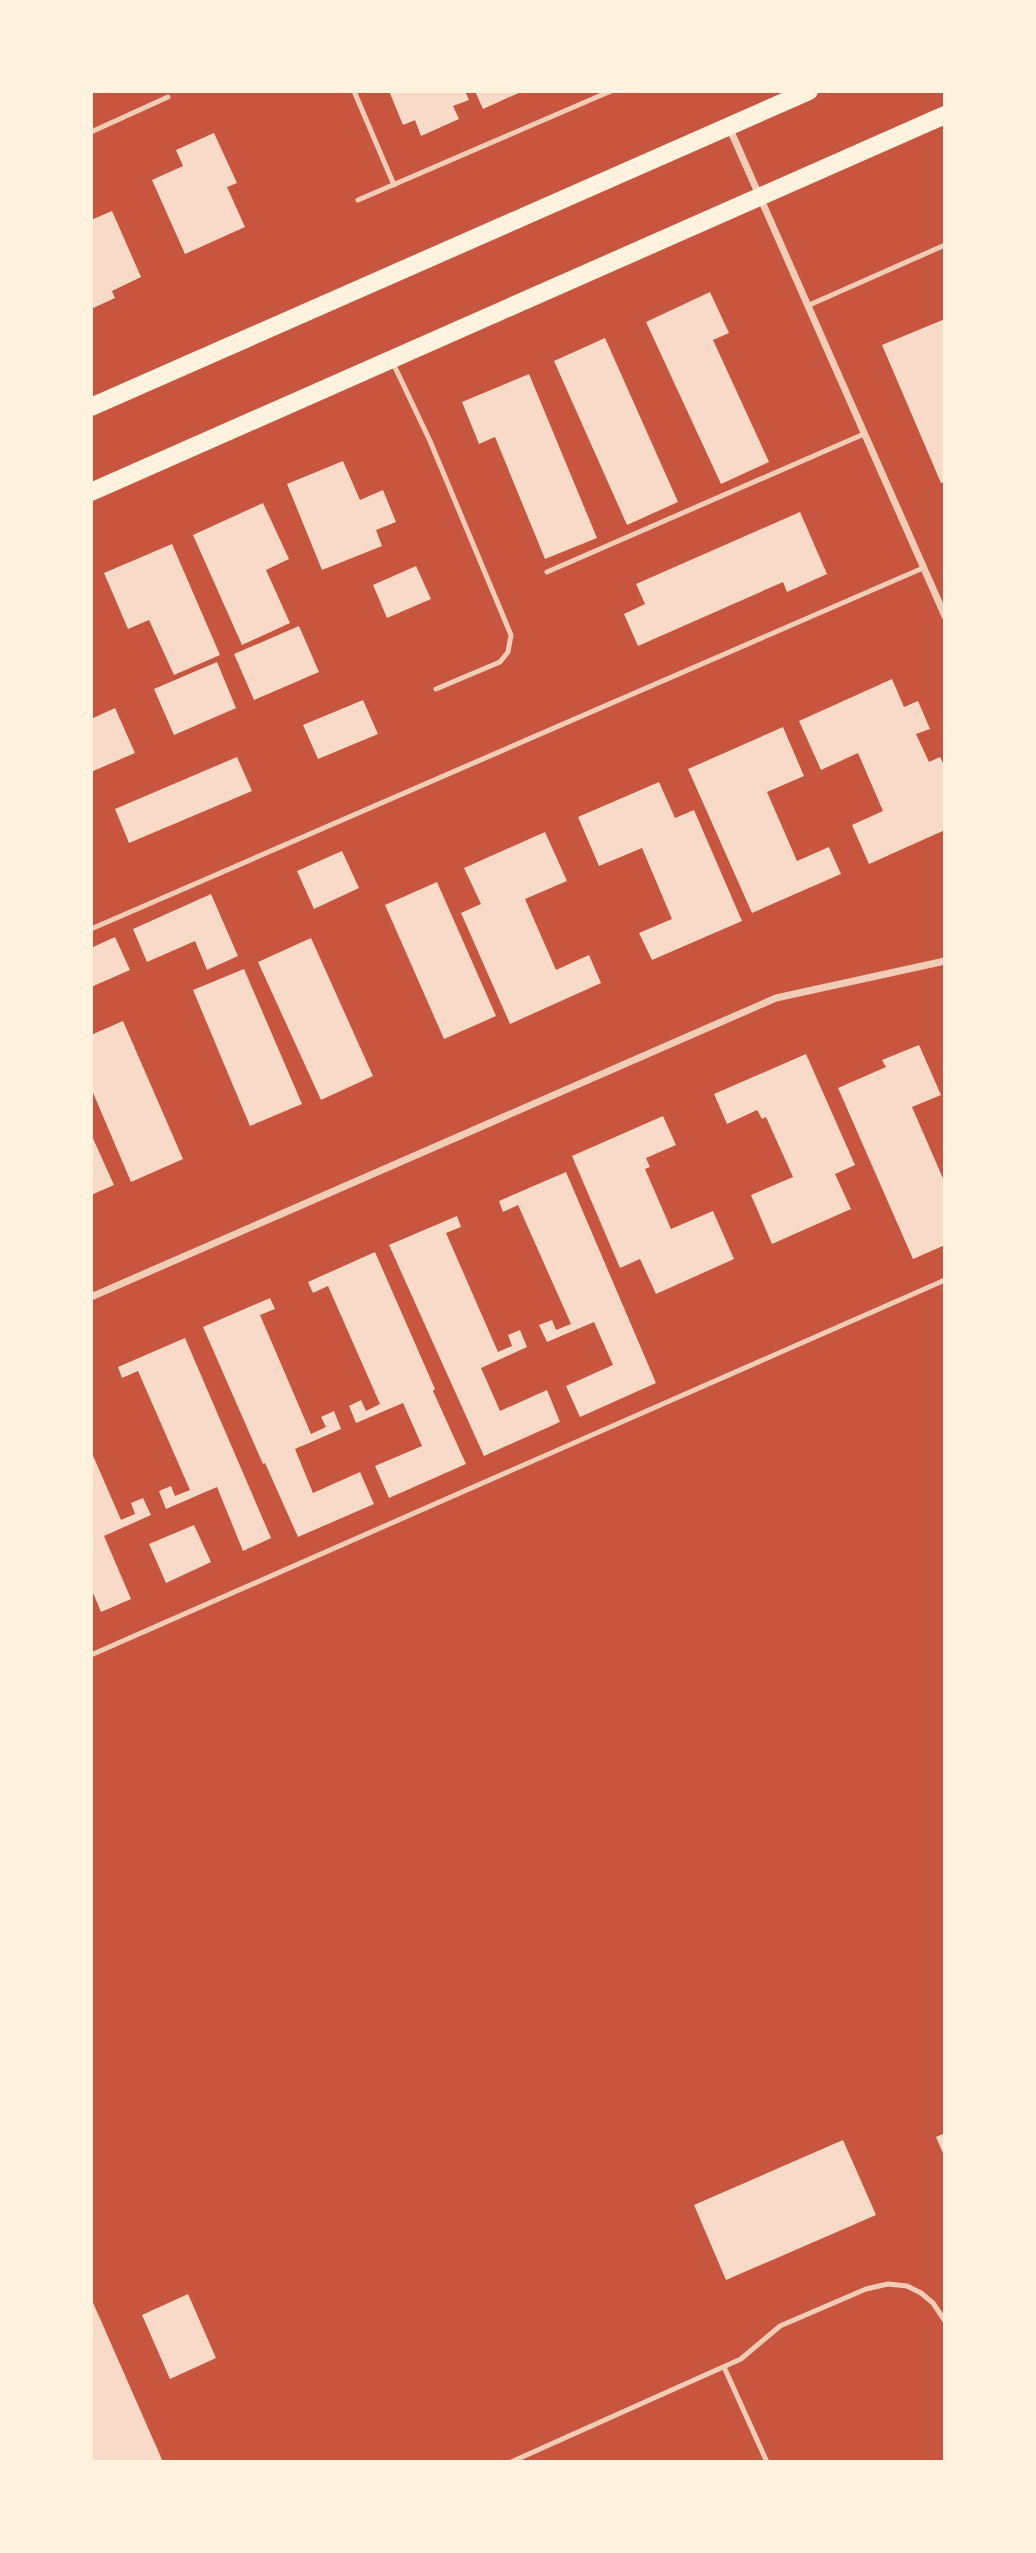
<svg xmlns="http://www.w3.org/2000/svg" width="1036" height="2553" font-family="Karla,sans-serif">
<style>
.building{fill:#f7dbc8}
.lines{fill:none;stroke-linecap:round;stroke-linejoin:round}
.service{stroke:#f1ccb7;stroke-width:5}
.minor{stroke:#f1ccb7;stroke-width:7}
.primary{stroke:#fff3e0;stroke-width:18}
</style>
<rect width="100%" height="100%" fill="#c8553d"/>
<g class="building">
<path d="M389,91H465L469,100L453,106L459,119L421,136L415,120L403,125Z"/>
<path d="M475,91H523L483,109Z"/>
<path d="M214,133L237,183L227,187L245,227L185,254L152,180L183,166L176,150Z"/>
<path d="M112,211L141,277L112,291L115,298L91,309V220Z"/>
<path d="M710,292L729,333L713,340L769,462L721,484L646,322Z"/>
<path d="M945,319V482L941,483L882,345Z"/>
<path d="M605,338L678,502L627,525L554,361Z"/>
<path d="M529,374L597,538L545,559L495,437L479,444L462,402Z"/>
<path d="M343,461L360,500L383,490L396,522L376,530L382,546L322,570L287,484Z"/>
<path d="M263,503L289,559L266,570L290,623L242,645L193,535Z"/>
<path d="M800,512L827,574L787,592L783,582L638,646L624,614L645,604L636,584Z"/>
<path d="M172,544L220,655L174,675L149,620L128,629L104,573Z"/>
<path d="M416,566L431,599L387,618L373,585Z"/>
<path d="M299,626L319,672L254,700L234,654Z"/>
<path d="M217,662L236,708L174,735L154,689Z"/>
<path d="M892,679L904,707L918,701L930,729L916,734L929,762L940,757L945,767V830L869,864L852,825L883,811L858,753L821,770L799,721Z"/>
<path d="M363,700L378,734L318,759L303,725Z"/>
<path d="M115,708L135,753L91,772V719Z"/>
<path d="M783,727L804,776L767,792L797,861L829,847L841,874L752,913L688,769Z"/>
<path d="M237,757L252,791L129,843L115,809Z"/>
<path d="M659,782L675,818L694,810L742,921L652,960L639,933L672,919L642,848L599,866L578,817Z"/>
<path d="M545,832L567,881L525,899L556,970L589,955L601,983L510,1024L461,913L481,904L464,868Z"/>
<path d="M342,851L359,888L314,909L297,871Z"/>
<path d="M437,882L496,1016L444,1039L385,905Z"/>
<path d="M211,894L238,956L207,970L195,941L147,962L133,929Z"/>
<path d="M115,937L130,970L91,987V948Z"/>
<path d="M311,938L373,1076L321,1100L258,962Z"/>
<path d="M244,969L302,1104L250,1126L193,990Z"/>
<path d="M123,1021L183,1159L131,1182L91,1088V1035Z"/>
<path d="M919,1045L941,1095L912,1107L945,1183V1245L913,1259L838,1088L886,1067L882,1060Z"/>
<path d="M806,1054L855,1165L835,1174L851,1209L772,1244L751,1195L793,1177L766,1117L762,1119L757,1110L727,1124L714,1094Z"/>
<path d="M663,1116L676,1145L646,1158L650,1167L645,1169L671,1229L713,1211L734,1259L656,1294L640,1259L620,1268L572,1156Z"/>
<path d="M91,1134L114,1185L91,1195Z"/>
<path d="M566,1172L656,1383L580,1417L566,1386L613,1365L594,1322L547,1342L539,1325L552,1320L556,1330L571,1324L518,1205L503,1212L499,1201Z"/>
<path d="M457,1216L461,1227L446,1233L498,1352L512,1346L508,1335L520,1330L527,1347L481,1368L500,1411L547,1390L560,1422L484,1456L389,1245Z"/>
<path d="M375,1252L435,1389L433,1391L466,1464L389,1498L375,1466L422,1446L403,1403L356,1423L349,1406L361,1400L366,1411L380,1404L328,1286L313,1293L308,1282Z"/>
<path d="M270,1298L275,1309L260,1315L311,1434L326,1427L321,1417L334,1411L341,1429L295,1449L313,1493L360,1472L374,1504L298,1537L265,1463L263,1464L203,1327Z"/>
<path d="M185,1338L271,1538L243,1551L217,1487L166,1509L159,1491L171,1486L175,1496L190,1490L138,1371L122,1378L118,1367Z"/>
<path d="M91,1451L121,1520L135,1514L131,1503L143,1498L151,1515L104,1536L131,1599L101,1612L91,1588Z"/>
<path d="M194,1525L211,1562L166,1583L149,1544Z"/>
<path d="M945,2133V2158L936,2137Z"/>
<path d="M843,2140L876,2215L726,2280L694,2205Z"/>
<path d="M188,2294L216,2358L170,2379L142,2315Z"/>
<path d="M91,2298L163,2462H91Z"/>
</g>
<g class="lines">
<g class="service">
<path d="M354,91L394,185"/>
<path d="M91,132L168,97"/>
<path d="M358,200L611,91"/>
<path d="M807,306L945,245"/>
<path d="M393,363L430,441L511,635L508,652L500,662L436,689"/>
<path d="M547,572L864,434"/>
<path d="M91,929L923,568"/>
<path d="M91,1655L945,1280"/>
<path d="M724,2367L767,2462"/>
<path d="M511,2462L741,2359L780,2326L866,2289L888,2284L907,2286L921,2293L933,2303L945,2321"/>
</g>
<g class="minor">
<path d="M729,127L945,616"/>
<path d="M91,1297L776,998L945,961"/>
</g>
<g class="primary">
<path d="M91,407L809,91"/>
<path d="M91,492L945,115"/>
</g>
</g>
<rect width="1036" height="2553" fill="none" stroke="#fff3e0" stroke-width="186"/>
</svg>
